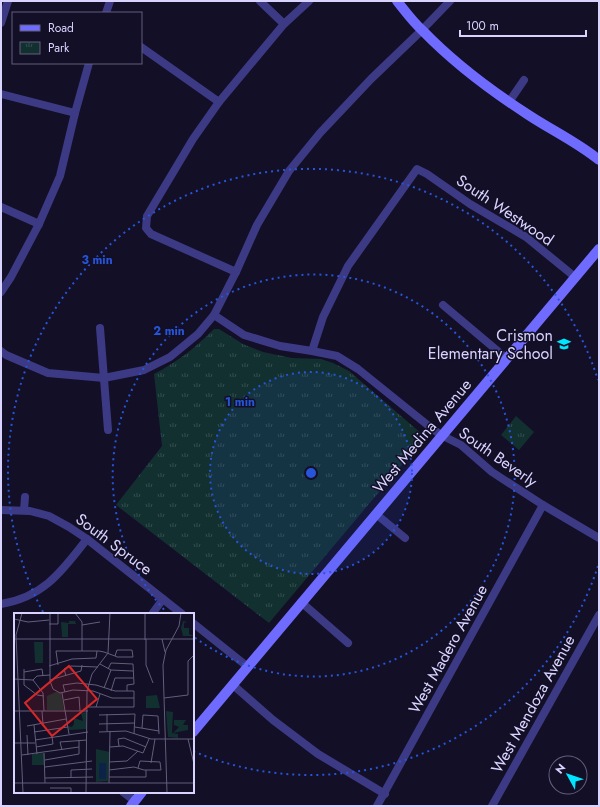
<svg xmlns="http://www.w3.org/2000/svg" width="600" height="807" font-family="Jost,sans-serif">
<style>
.park{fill:url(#park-tufts)}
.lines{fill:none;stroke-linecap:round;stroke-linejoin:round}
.street{stroke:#3d3a85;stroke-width:8}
.secondary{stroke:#6f6bff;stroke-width:10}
.ring{fill:none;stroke:#2655da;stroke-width:2;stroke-dasharray:2 4}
.labels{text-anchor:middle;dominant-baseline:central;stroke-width:3;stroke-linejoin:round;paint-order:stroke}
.street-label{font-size:16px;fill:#d9d4ff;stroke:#130f26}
.poi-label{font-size:16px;fill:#d9d4ff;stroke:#130f26;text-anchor:end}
.inset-road{fill:none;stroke:#625e7d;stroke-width:1}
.view{fill:#d62828;fill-opacity:0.15;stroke:#d62828;stroke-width:2}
.inset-edge{fill:none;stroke:#d9d4ff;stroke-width:2}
.centre{fill:#2655da;stroke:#130f26;stroke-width:2}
.ring-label{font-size:12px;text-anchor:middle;font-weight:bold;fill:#2655da;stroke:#130f26;stroke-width:3;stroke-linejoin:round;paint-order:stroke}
</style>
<defs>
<pattern id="park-tufts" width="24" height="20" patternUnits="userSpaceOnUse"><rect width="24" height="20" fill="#12302f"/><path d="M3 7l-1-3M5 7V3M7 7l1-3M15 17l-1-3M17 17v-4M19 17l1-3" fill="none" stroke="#344d4e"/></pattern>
</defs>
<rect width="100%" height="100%" fill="#130f26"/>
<g class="park">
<path d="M214,329H219L243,344L263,352L292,358L321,359L333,363L349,371L423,435V437L421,442L269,623L116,505L162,446L154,374C177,362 195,348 214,329Z"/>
<path d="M516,416L534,432L519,450L501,435Z"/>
</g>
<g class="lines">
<g class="street">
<path d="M260,1L284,24"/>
<path d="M106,13L110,1"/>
<path d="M1,23L8,1"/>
<path d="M141,47L219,102"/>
<path d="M1,94L75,113"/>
<path d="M509,102L524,80"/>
<path d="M1,207L39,224"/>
<path d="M236,272L151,234L146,228L147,216L193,139L219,102L284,24L309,1"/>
<path d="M1,292L11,277L39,224L60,176L75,113L89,63"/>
<path d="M443,305L506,358"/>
<path d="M214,315L244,335L280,346L312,351L337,356L358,369L430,427L441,435L461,445L492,472L543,505L599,538"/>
<path d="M100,328L108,430"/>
<path d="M1,351L6,355L48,373L104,378L144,370L170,357L198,334L214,315L236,272L257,225L289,171L320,133L371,79L422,30L450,1"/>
<path d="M312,351L323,317L348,266L417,169L427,174L470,204L526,237L575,277"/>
<path d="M1,510L30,511L49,516L69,527L87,539L182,614"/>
<path d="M24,510L25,497"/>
<path d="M376,514L405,538"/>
<path d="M301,602L348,643"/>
<path d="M1,604C44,597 62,571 87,539"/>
<path d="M152,614L163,599"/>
<path d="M193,623L248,667"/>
<path d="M233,685L273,720L318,754L385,794"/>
<path d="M123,792L135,801"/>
<path d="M377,806L543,505"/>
<path d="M492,806L599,615"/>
</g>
<g class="secondary">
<path d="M397,1C405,11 413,22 423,31C454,63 490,90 527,114C551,130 577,142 599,160"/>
<path d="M193,732L599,249"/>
<path d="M131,806L142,792"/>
</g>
</g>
<circle cx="311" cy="473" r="101" fill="#2655da" fill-opacity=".12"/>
<g class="ring">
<circle cx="311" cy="473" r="101"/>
<path d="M168 614A201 201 0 1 1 194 637"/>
<path d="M598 566A302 302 0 0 1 195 752M43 612A302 302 0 1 1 598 380"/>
</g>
<defs>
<g id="school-bare" transform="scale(1.08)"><path d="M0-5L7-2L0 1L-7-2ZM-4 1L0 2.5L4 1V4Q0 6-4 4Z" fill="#00e5ff" stroke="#130f26" stroke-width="2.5" paint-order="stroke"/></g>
</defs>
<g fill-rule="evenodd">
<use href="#school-bare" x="564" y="344"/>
</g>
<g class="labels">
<g class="street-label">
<text transform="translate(505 210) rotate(34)">South Westwood</text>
<text transform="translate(422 436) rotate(-50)">West Medina Avenue</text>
<text transform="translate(498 457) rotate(35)">South Beverly</text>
<text transform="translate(114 544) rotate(37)">South Spruce</text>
<text transform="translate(448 649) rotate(-61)">West Madero Avenue</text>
<text transform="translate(533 704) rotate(-61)">West Mendoza Avenue</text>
</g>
<g class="poi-label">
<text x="553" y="335">Crismon<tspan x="553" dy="18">Elementary School</tspan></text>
</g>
</g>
<g transform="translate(14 613)">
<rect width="180" height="180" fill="#130f26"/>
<path d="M55,8H61L62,11H54V24H48L47,9L55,10ZM169,8L173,9L170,10V15H175V21L180,23H169L167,15ZM20,29H29V50H21ZM42,79L47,80L50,97H33V83ZM143,82L146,95H132V83ZM152,98L159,99L158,120L164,121V125L154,124ZM72,99V116L55,117L54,113L58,114L60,111V105L69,108L67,100ZM160,107H172L169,112H174V117L159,120L165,114L160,112ZM82,136L96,139L94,168L82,169ZM30,140L31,152H18V141Z" fill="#12302f"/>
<path d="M85,150H92V166H85Z" fill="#0c2248"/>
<path class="inset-road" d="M8,0L2,22L9,180M36,0V68L39,76L46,80L59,77L79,78L98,85H120M61,0L68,9V38M109,0H145M0,6L14,9L35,7M35,11H44V0M68,12L86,9M0,26H180M132,26V52L139,70M148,26L151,39M131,27V1M86,51L97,57L119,58M44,52L42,38H85L90,39L101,43L103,44H119L118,37H103L101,43M35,53L58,46L82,45L83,38M10,56V72L23,82L30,83M94,56L97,50L119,51L120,71L113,72V78M10,59L28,56L29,63M52,63L50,56L57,53L84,54M0,66L19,67L23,63L36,62M19,67L29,80L30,98M36,67L67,58L68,52M90,75L97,57M97,78L101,65H119M51,79L49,72L63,70L82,72L101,78H120V94H74M48,80L55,121M150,85L174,82V48L180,42M50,87L65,84L66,98M82,94L86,81M0,98H74M28,98L29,111M93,101V118M85,102L121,101L120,121M85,111L121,110M20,112L23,141M13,113L52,106M121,114L145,118M128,115L129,102L144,103L145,121M20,119L54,114M85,119L112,118L137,126H180M13,122L14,142M174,126L180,151V174M21,127L74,119M0,130H21M105,133L104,126L110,125L132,134M22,134L39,131L38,124M96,134L109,133L129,140L135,126M48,137L46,129L73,127M30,140L31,170M8,142L65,134M31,147L65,141V127M95,149L113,148L124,138M137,150L141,126M31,154L78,148M95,157L120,154L130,157H147L146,149L126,148L124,155M95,164H132V157M31,165L79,164M57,165V157L78,156M0,170H180M95,170L96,118M36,175H57V180M72,180L73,78L78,61L94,40L96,0M153,180L149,52L152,37L165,13L167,0"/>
<path class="view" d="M55,53L83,86L38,123L11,90Z"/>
<rect width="180" height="180" class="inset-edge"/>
</g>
<circle cx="311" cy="473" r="6" class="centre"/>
<g class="ring-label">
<text x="97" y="264">3 min</text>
<text x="169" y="335">2 min</text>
<text x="240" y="406">1 min</text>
</g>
<rect width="600" height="807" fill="none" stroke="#d9d4ff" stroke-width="4"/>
<rect x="12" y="12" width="130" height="52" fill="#130f26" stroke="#625e7d"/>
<rect x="20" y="25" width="20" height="6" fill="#6f6bff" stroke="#625e7d"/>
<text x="48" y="32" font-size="12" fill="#d9d4ff">Road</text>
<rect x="20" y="42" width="20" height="12" fill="url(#park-tufts)" stroke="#625e7d"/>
<text x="48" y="52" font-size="12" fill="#d9d4ff">Park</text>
<g transform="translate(568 775) rotate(310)"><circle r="19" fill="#130f26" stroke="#625e7d"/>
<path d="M0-3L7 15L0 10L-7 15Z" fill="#00e5ff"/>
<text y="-6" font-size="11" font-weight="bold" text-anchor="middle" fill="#d9d4ff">N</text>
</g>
<path d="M460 30v6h126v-6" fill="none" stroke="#d9d4ff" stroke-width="2"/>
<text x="466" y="30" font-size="12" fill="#d9d4ff" stroke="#130f26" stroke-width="3" paint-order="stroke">100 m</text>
</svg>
